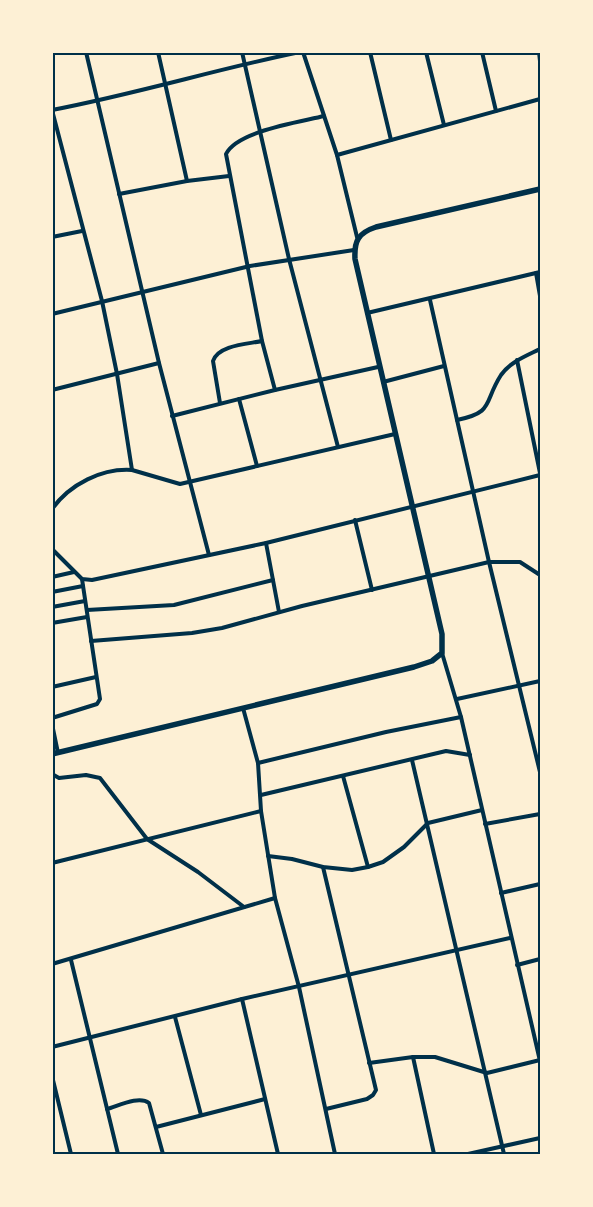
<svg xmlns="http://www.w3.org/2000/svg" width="593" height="1207" font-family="Montserrat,sans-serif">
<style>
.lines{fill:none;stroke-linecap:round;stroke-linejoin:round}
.minor{stroke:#003049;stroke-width:4}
.secondary{stroke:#003049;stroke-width:5.5}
.neatline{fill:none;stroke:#003049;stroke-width:2}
</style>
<rect width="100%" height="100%" fill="#fdf0d5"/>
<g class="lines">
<g class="minor">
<path d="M86,52L159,363L209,555"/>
<path d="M158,52L187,181"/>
<path d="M242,52L289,259L338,447"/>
<path d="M303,52L337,155L357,237"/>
<path d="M370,52L391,140"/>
<path d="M426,52L444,125"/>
<path d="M482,52L496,111"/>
<path d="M539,52L540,61"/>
<path d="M52,110L102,301L117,374L132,470C102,468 70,484 52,509"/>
<path d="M52,110C136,94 217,69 300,52"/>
<path d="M337,155L540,99"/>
<path d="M119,194L187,181L229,176"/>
<path d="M52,237L82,231"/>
<path d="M536,273L540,296"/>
<path d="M430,300L489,562L540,772"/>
<path d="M367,313L540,272"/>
<path d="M52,314L250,266L354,250"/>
<path d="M517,360L540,473"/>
<path d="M383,382L444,366"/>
<path d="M52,390L159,363"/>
<path d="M275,390L262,341L226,154C237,131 300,122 324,116"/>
<path d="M239,399L257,466"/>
<path d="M220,403L213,361C218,345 248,344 262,341"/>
<path d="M172,416L275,390L378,367"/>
<path d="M457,420C495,412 483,403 501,375C510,362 526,356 540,349"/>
<path d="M132,470L180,484L395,434"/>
<path d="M355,520L372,590"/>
<path d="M266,543L279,612"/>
<path d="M52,549L82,579L92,580L266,543L540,475"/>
<path d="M52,577L74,572"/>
<path d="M52,592L83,586"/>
<path d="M52,607L85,601"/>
<path d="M87,610L174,605L273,580"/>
<path d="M52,623L87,617"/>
<path d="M91,641L192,633L222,628L302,606L489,562H520L540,575"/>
<path d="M442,653L461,717L540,1061"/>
<path d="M52,687L96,677"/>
<path d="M457,699L540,681"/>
<path d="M243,708L258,763L261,811L275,898L299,987L335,1154"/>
<path d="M52,718L97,704L100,699L82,579"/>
<path d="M52,724L58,753"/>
<path d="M412,760L504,1154"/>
<path d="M258,763L386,732L461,717"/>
<path d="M52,774L59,778L86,775L100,778L147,839L198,872L244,907"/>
<path d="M343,776L368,867"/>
<path d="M261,795L446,751L470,755"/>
<path d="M485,824L540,814"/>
<path d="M268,856L292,859L323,867L352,870L368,867L383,862L404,847L428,823L482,810"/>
<path d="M52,863L261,811"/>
<path d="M323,867L376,1090L373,1095L367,1099L326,1109"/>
<path d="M501,893L540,884"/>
<path d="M71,960L118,1154"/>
<path d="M52,964L275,898"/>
<path d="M517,965L540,959"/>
<path d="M242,999L278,1154"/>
<path d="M175,1017L201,1115"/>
<path d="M52,1047L242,999L510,938"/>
<path d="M413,1057L434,1154"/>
<path d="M369,1063L413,1057H435L487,1073L540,1060"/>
<path d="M52,1076L71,1154"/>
<path d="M107,1109C118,1106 139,1095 149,1103L163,1154"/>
<path d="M156,1127L265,1099"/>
<path d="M468,1154L540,1138"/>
</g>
<path class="secondary" d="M52,754L414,667L432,661L442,653V634L355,259C354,241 358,233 376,227L540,189"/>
</g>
<rect width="593" height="1207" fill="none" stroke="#fdf0d5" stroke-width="108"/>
<rect x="54" y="54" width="485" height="1099" class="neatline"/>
</svg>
